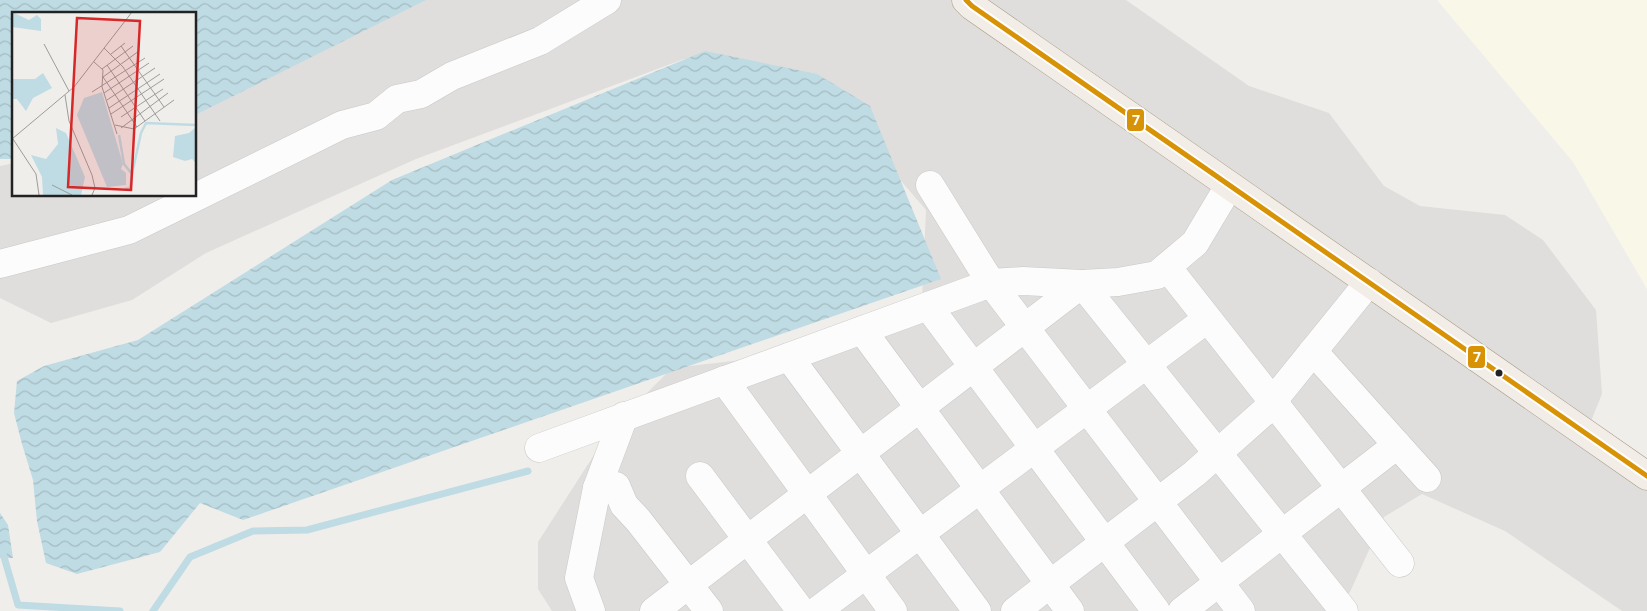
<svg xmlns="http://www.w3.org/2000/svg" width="1647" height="611" font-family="'Noto Sans',sans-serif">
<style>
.residential{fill:#dfdedc}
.education{fill:#f8f7e8}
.water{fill:url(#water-waves)}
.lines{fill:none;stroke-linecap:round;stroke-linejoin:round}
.stream{stroke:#bfdbe3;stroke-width:7}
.minor-casing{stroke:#c9c8c7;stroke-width:29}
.major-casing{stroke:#a79c86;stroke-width:29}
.minor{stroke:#fdfcfc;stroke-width:28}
.major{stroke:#f3ede7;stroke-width:28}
.bus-1-casing{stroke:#fff;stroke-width:9}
.bus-1{stroke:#d79205;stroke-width:5}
.bus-dot{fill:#222;stroke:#fff;stroke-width:2}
.inset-river{fill:none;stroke:#bfdbe3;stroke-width:2.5}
.inset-road{fill:none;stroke:#9e9c9b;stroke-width:1}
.view{fill:#d62828;fill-opacity:0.15;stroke:#d62828;stroke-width:2.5}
.inset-edge{fill:none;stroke:#222;stroke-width:2.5}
.line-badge{stroke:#fff;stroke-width:2}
.badge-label{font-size:14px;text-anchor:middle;font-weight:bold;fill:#fff}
</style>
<defs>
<pattern id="water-waves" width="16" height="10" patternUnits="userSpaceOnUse" patternTransform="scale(1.25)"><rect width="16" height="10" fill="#bfdbe3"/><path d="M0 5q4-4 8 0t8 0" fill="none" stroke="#a4bcc2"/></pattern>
</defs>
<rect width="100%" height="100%" fill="#f0eeeb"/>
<path class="residential" d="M386,0H1126L1249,86L1329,113L1384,186L1420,206L1505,215L1543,240L1596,310L1602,394L1587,431L1647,479V611H1622L1505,531L1422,494L1384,517L1350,592L1331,611H552L538,589V542L610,430L672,368L803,353L922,300L926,210L864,138L769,75L684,59L416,159L206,253L132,300L51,323L0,298V166L14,163V195H195V110Z"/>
<path class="education" d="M1437,0H1647V289L1573,162Z"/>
<g class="water">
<path d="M0,0H426L195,115V14H14V159H0Z"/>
<path d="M705,51L817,74L870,106L941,279L243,520L200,503L160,552L77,574L46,563L37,521L33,480L22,444L14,413L17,381L44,366L138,340L392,180Z"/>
<path d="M0,513L8,525L13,558H0Z"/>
</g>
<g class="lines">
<g class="stream">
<path d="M2,550L18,605L120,611"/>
<path d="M153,611L190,557L253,531L307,530L528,471"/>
</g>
<g class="minor-casing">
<g id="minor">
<path d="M930,185L991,283L1241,611"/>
<path d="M0,264L129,230L342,125L376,116L397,99L421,94L452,76L540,41L607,0"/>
<path d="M1167,267L1400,563"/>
<path d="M928,306L1156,611"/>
<path d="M862,330L1070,611"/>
<path d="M1313,351L1427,478"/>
<path d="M789,357L977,611"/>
<path d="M724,380L893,611"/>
<path d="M539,448L991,283L1023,281L1082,284L1118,282L1157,275L1195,243L1229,186"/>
<path d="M700,476L801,611"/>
<path d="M597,488L616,486L624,505L638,520L709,611"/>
<path d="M591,611L579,578L597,488L624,416"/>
<path d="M654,611L1082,284L1344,611"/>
<path d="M817,611L1207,319"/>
<path d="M1015,611L1194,474L1264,412L1369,282"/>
<path d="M1182,611L1397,445"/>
</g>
</g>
<g class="major-casing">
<path id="major" d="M966,0L972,6L1647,476"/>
</g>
<use href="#minor" class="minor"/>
<use href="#major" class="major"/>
<g class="bus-1-casing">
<path id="bus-1" d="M966,0L972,6L1647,476"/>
</g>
<use href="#bus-1" class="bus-1"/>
</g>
<circle class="bus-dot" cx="1499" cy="373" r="4.5"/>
<g transform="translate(12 12)">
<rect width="184" height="184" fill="#f0eeeb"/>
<path d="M0,0L17,8L25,3L29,7V19L0,15ZM31,61L40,76L21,86L14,99L5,87H0V67H23ZM90,80L111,152L109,157L114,161V173L95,175L65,103L72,86ZM184,115V151L180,147L173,149L161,145L163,124L177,121ZM44,116L54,121L73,165L69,183H31L30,165L19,143L34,147L46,132Z" fill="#bfdbe3"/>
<path class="inset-river" d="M107,123L112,152L120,162L118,176L113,177M120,162L129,121L134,111L184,113"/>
<path class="inset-road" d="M32,32L57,79M109,34L152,95M92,36L111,55L148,109M99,42L113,31M82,50L91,58L90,75L105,122M95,53L133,109M90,57L121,34M80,80L133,46M92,81L137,51M53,83L57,109L80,163L83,176L80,183M95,88L143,56M97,96L148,62M99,102L152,67M109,105L151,77M103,113L122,117L162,88M125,115L91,65L127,39M109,116L156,81M0,127L62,75L120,0M1,127L24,162L27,183M40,173L60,183"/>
<path class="view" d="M65,6L128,9L119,178L56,175Z"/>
<rect width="184" height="184" class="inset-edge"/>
</g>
<g class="line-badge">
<rect x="1126" y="108" width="19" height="24" rx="5" fill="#d79205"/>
<rect x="1467" y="345" width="19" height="24" rx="5" fill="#d79205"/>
</g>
<g class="badge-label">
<text x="1136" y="125">7</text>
<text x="1477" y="362">7</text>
</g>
</svg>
